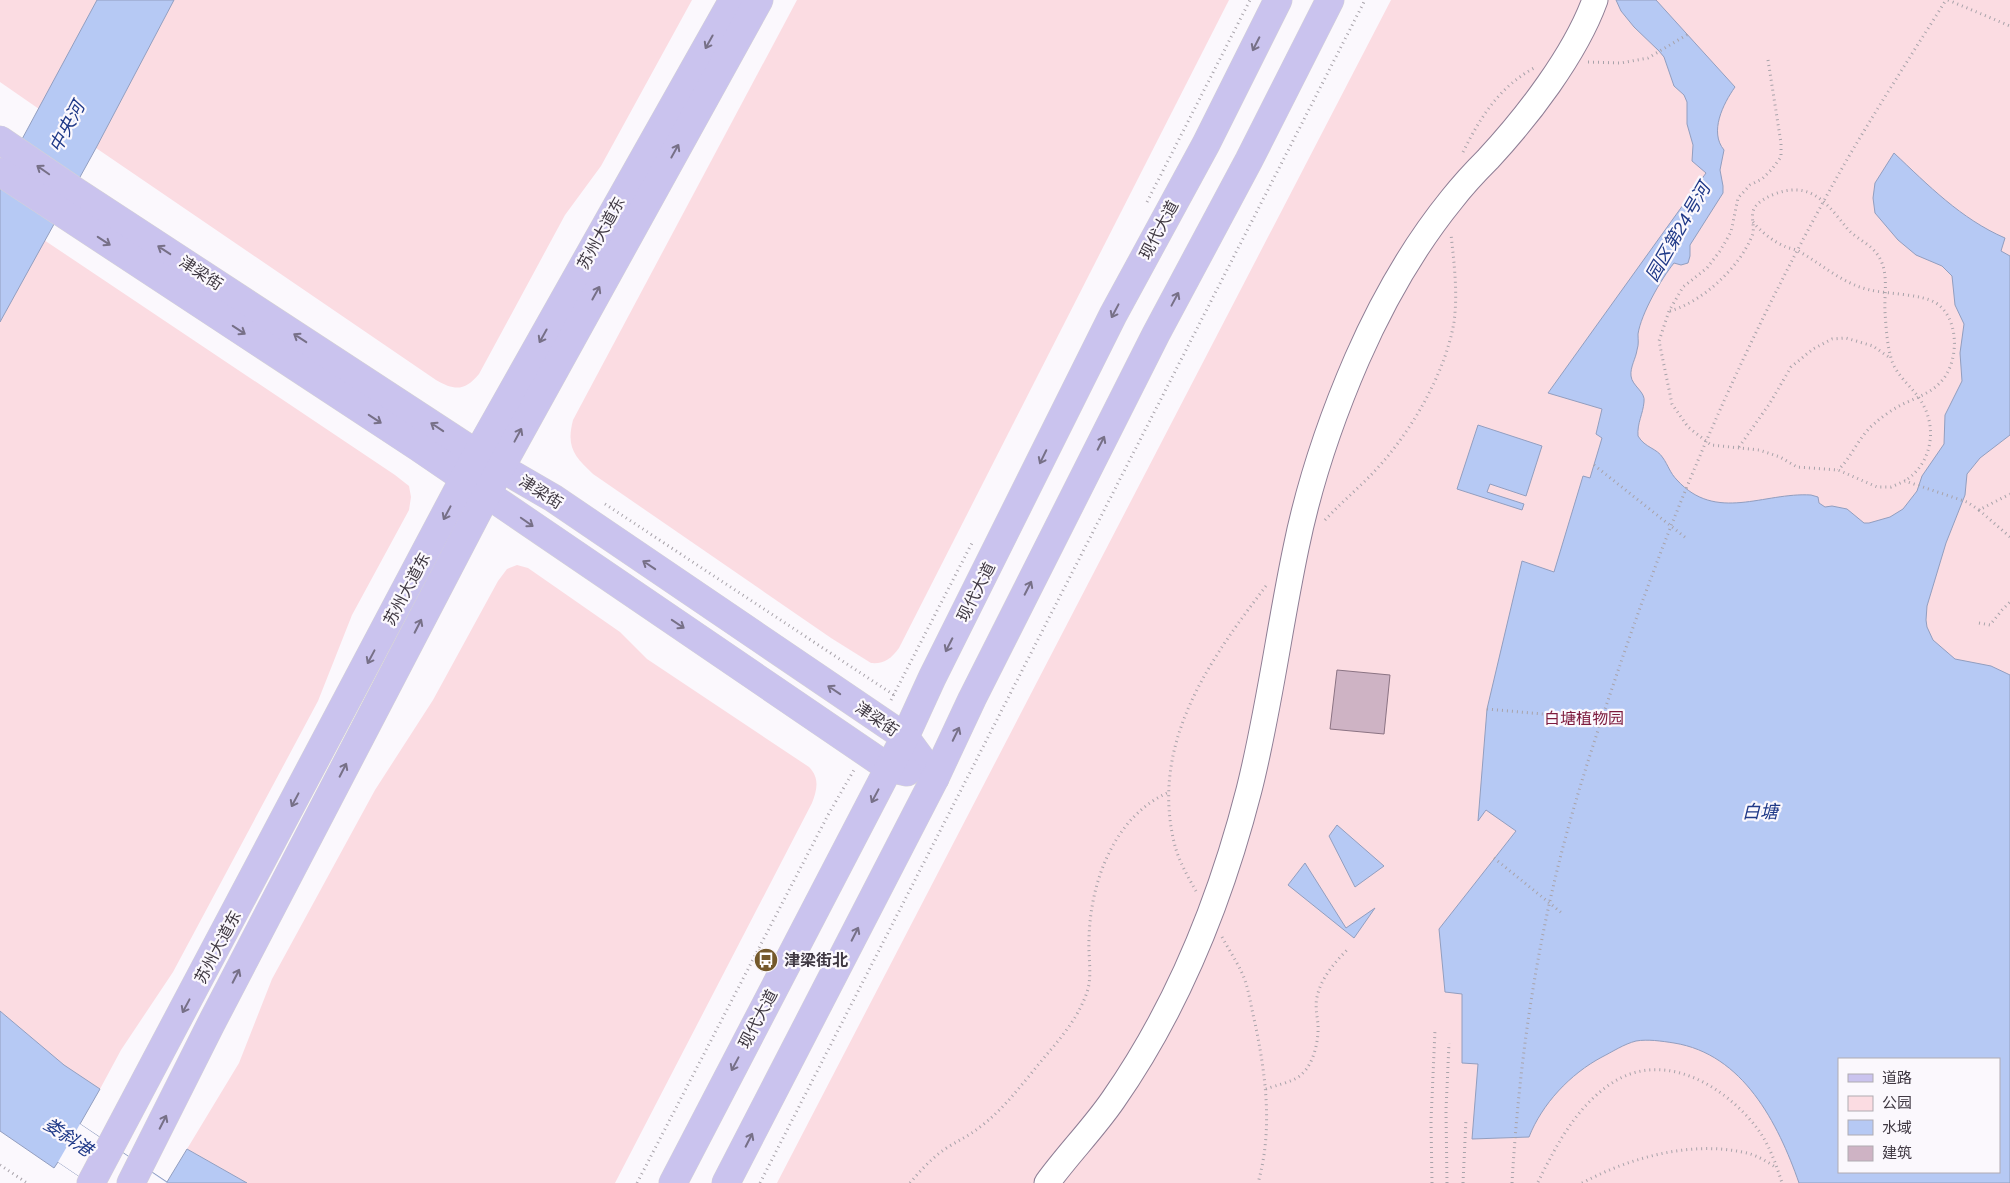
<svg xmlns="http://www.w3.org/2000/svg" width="2010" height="1183" font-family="Arial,'Noto Sans SC',sans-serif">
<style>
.green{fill:#fbdce2;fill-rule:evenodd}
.water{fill:#b6c9f4;stroke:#929ebf;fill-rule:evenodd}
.pier{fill:#fbf8fd}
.building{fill:#ceb3c4;stroke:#8b7383}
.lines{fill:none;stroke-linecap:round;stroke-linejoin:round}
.minor-casing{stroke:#8e7e95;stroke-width:27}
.major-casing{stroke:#d5d3d5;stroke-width:29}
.path{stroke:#a8a3aa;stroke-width:3;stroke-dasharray:1 4;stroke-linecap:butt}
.minor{stroke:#fff;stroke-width:25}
.major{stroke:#cac3ee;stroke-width:28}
.oneway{stroke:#777087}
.labels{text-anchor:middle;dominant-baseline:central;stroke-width:4.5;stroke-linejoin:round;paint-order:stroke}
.street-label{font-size:16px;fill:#3f3842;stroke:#fbf8fd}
.park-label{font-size:16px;fill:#7d1a3d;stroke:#fbf8fd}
.poi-label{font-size:16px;font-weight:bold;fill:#3f3842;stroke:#fbf8fd;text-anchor:start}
.water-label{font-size:18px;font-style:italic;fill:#1f3988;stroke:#fbf8fd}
</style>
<rect width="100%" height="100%" fill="#fbf8fd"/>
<g class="green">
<path d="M0,0H97L39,109L0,82Z"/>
<path d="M174,0H692L601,166L565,215L479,374C465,391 455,391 436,380L96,148Z"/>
<path d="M797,0H1229L899,648C891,659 884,664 871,663L831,638L593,474C574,456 566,447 573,420Z"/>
<path d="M1391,0H2010V1183H777ZM1839,1059H1999V1172H1839Z"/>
<path d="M44,240L395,475L409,486L411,497L409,510L352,615L318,701L173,972L121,1050L100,1089L64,1065L0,1011V322Z"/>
<path d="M517,565L528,568L620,632L647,659L809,767C820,778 817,790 812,803L615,1183H247L187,1149L239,1063L272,979L375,790L433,700L498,581L507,569Z"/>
</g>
<g class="water">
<path d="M97,0H174L96,148L0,322V180Z"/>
<path d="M1616,0H1656L1735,87C1723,104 1709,132 1724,150L1720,170L1723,186V193L1690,245V256L1688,263L1681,265L1674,263C1661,279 1641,314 1638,334C1638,340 1639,344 1637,350C1636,358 1630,367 1631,376C1632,386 1646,392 1644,402C1643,414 1637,423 1638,436C1645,448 1657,448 1663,458C1668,465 1670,473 1677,480C1716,523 1764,492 1811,495L1818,497L1819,503L1825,507L1832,506L1847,509L1864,523H1869L1890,517L1903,509L1917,491L1922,476L1944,444L1945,415L1962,381L1960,353L1964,324L1955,305L1952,276L1942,266L1916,255L1898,240L1875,213L1873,198L1875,183L1894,153C1928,185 1961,219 2005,238L2001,251L2010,256V435L1980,458L1967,474L1965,495L1946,543L1927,606L1926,620L1927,627L1933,640L1955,659L1991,666L2010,675V1183H1799C1778,1123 1743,1054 1674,1043C1661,1041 1648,1039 1636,1041C1624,1044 1612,1052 1602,1057C1570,1074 1542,1104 1529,1137L1472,1139L1478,1064L1462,1063V994L1445,992L1439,929L1516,831L1486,810L1478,821L1487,709L1522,561L1554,572L1583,476L1590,478L1602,438L1596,434L1602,409L1548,393L1706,173L1692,161L1693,145L1687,124V102L1684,95L1674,86L1664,57L1659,51L1634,27L1621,11ZM1839,1059H1999V1172H1839Z"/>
<path d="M1478,425L1542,446L1526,496L1490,484L1487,492L1524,504L1522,510L1457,489Z"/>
<path d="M1337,825L1384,866L1355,887L1329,836Z"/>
<path d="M1305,863L1346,928L1375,908L1354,938L1288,885Z"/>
<path d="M0,1011L64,1065L100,1089L80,1124L167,1182L187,1149L247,1183H89L58,1162L54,1168L0,1131Z"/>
</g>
<path class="pier" d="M80,1124L167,1183H89L58,1162Z"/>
<path class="building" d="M1337,670L1390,675L1384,734L1330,729Z"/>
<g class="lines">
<g class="minor-casing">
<path id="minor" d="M1047,1183C1068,1154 1093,1129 1113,1100C1178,1007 1221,899 1249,790C1269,711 1279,629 1296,548C1309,484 1331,419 1357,359C1382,302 1413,247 1452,199C1463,185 1475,172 1488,159C1527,117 1575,55 1595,0"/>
</g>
<g class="major-casing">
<g id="major">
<path d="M0,140L75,191L477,454L553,498L905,737L935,778"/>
<path d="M0,172L418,447L889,768L907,772"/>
<path d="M91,1183L477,454L733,0"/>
<path d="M131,1183L211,1024L501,467L759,0"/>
<path d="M673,1183L905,737L932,678L1113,315L1206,144L1278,0"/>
<path d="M726,1183L935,778L972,699L1156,334L1249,160L1330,0"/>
</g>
</g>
<g class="path">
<path d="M1948,0L2010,26"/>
<path d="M1768,60L1781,143V157L1772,169L1762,179L1750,185L1738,198L1731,232L1720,251L1707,268L1683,287L1669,311L1659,341L1672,404L1688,427L1711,445L1759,450L1780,457L1797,467L1838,470L1877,487H1891L1905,481L1967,502L1979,510L2010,494"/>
<path d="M1588,62L1621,63L1648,58L1690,33"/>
<path d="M1463,152C1480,118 1499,87 1534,68"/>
<path d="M1147,202L1250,0"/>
<path d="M1753,222C1761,232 1774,242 1786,247C1791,249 1796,249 1800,252C1823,265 1843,284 1870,290C1887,294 1922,294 1936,303C1959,318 1959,358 1944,378C1934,392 1918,397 1903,404C1893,409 1883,416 1875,423C1859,436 1852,457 1838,470"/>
<path d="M1670,311C1702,302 1739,268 1752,236C1756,227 1749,216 1755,207C1762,197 1784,189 1796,190C1818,190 1833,211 1846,227C1855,239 1871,243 1879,257C1889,273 1884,294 1885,312C1886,327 1887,344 1891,358C1896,376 1911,385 1921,401C1938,428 1932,463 1905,481"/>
<path d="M1739,447L1770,403L1791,367L1813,349L1832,339L1846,338L1873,346L1890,358"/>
<path d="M1594,465L1686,538"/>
<path d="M605,504L894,695"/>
<path d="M1979,510L2010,537"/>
<path d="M1325,520C1339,505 1354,492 1369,477C1407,439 1445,376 1454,322C1458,293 1454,263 1451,234"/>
<path d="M1979,623L1990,625L2002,610L2010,602"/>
<path d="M891,700L973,541"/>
<path d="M1487,709L1620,721"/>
<path d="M1494,858L1563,914"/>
<path d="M1196,891C1188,877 1179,861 1175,846C1149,745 1208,662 1266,586"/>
<path d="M1222,937C1229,950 1237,962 1243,975C1249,990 1251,1007 1255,1023C1266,1076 1273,1130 1258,1183"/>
<path d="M1266,1089C1276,1085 1294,1082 1302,1074C1314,1063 1319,1040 1318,1024C1317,1015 1315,1006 1317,997C1321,978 1335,962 1348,949"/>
<path d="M0,1165L27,1183"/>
<path d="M1538,1182C1556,1146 1575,1109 1609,1085C1661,1048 1723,1084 1757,1128C1769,1144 1776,1164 1782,1183"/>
<path d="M637,1183L828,815L854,770"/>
<path d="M760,1183L1365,0"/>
<path d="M910,1183C920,1171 932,1158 945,1149C957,1141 969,1136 980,1127C1000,1112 1014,1094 1030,1075C1050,1049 1074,1027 1086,995C1093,978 1088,958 1089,939C1090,884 1113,818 1167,793"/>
<path d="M1432,1183L1431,1121L1435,1030"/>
<path d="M1447,1183L1446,1110L1449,1043"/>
<path d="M1463,1183L1466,1119"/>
<path d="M1512,1183C1518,1081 1531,979 1555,879C1572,807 1596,735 1620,665C1679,491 1754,323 1845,163C1877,108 1912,54 1946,0"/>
<path d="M1582,1183C1629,1158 1689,1141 1742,1152C1755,1154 1766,1161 1777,1168"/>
</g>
<use href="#minor" class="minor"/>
<use href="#major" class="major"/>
</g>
<defs><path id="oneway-shaft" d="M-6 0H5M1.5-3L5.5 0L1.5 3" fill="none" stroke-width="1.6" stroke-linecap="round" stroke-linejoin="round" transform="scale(1.25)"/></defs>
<g class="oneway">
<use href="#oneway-shaft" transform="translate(709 42) rotate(119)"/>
<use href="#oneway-shaft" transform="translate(1256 44) rotate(117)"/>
<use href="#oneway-shaft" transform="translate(675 151) rotate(-61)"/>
<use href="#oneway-shaft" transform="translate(43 170) rotate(-145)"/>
<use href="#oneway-shaft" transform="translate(104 241) rotate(33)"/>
<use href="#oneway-shaft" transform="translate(164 250) rotate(-147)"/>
<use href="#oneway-shaft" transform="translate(596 293) rotate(-61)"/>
<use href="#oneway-shaft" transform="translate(1175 299) rotate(-62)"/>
<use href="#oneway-shaft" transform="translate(1115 311) rotate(118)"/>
<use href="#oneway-shaft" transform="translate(239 330) rotate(33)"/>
<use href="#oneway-shaft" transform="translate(543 336) rotate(119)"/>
<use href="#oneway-shaft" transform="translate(300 338) rotate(-147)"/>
<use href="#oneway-shaft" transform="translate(375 419) rotate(33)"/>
<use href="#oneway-shaft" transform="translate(437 427) rotate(-146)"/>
<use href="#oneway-shaft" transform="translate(518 435) rotate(-62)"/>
<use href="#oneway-shaft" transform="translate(1101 443) rotate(-63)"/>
<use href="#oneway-shaft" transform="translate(1043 457) rotate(116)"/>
<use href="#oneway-shaft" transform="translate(447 513) rotate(118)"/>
<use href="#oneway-shaft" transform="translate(527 522) rotate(35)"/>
<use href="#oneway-shaft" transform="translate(649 565) rotate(-146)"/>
<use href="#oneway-shaft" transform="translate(1028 588) rotate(-63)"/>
<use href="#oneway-shaft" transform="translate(678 624) rotate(34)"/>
<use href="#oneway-shaft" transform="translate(418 626) rotate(-63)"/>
<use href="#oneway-shaft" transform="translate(949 645) rotate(117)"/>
<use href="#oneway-shaft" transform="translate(371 657) rotate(118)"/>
<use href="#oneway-shaft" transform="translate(834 690) rotate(-146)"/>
<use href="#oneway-shaft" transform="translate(956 734) rotate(-64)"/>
<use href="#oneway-shaft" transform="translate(343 770) rotate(-63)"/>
<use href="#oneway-shaft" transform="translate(875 796) rotate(118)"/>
<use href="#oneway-shaft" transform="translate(295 800) rotate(118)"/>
<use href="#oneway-shaft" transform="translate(855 934) rotate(-63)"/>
<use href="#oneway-shaft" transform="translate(236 976) rotate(-63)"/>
<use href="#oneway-shaft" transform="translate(186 1006) rotate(118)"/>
<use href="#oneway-shaft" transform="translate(735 1064) rotate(118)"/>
<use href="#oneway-shaft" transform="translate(163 1122) rotate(-63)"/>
<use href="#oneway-shaft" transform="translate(749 1140) rotate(-63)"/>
</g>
<defs>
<g id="bus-disc" transform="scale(1.25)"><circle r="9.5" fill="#74592b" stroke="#fbf8fd"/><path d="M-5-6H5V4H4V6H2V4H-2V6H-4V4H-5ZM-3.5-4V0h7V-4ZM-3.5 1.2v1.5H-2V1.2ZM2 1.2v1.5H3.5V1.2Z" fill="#fff"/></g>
</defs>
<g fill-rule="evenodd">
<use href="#bus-disc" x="766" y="960"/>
</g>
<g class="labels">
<g class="street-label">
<text transform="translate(1159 230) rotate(-62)">现代大道</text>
<text transform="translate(601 233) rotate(-61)">苏州大道东</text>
<text transform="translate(201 273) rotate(33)">津梁街</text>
<text transform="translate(541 492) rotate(32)">津梁街</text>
<text transform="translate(407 589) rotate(-62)">苏州大道东</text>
<text transform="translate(976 592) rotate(-63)">现代大道</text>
<text transform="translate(877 719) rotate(34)">津梁街</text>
<text transform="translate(218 947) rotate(-62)">苏州大道东</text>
<text transform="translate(758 1019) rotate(-62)">现代大道</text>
</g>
<g class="park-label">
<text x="1584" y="718">白塘植物园</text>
</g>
<g class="poi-label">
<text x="784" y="960">津梁街北</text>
</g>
<g class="water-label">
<text transform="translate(67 127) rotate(-62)">中央河</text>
<text transform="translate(1678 232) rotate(-60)">园区第24号河</text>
<text x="1760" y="812">白塘</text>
<text transform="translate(68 1137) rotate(34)">娄斜港</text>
</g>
</g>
<rect x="1838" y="1058" width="162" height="115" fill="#fbf8fd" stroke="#b0abb2"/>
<rect x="1848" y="1074" width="25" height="8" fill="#cac3ee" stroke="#b0abb2"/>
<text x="1882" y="1083" font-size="15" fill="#3f3842">道路</text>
<rect x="1848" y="1096" width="25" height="15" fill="#fbdce2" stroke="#b0abb2"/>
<text x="1882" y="1108" font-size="15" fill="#3f3842">公园</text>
<rect x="1848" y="1120" width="25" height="15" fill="#b6c9f4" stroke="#b0abb2"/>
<text x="1882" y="1133" font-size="15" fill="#3f3842">水域</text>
<rect x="1848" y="1146" width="25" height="15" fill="#ceb3c4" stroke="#b0abb2"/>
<text x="1882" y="1158" font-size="15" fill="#3f3842">建筑</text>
</svg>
